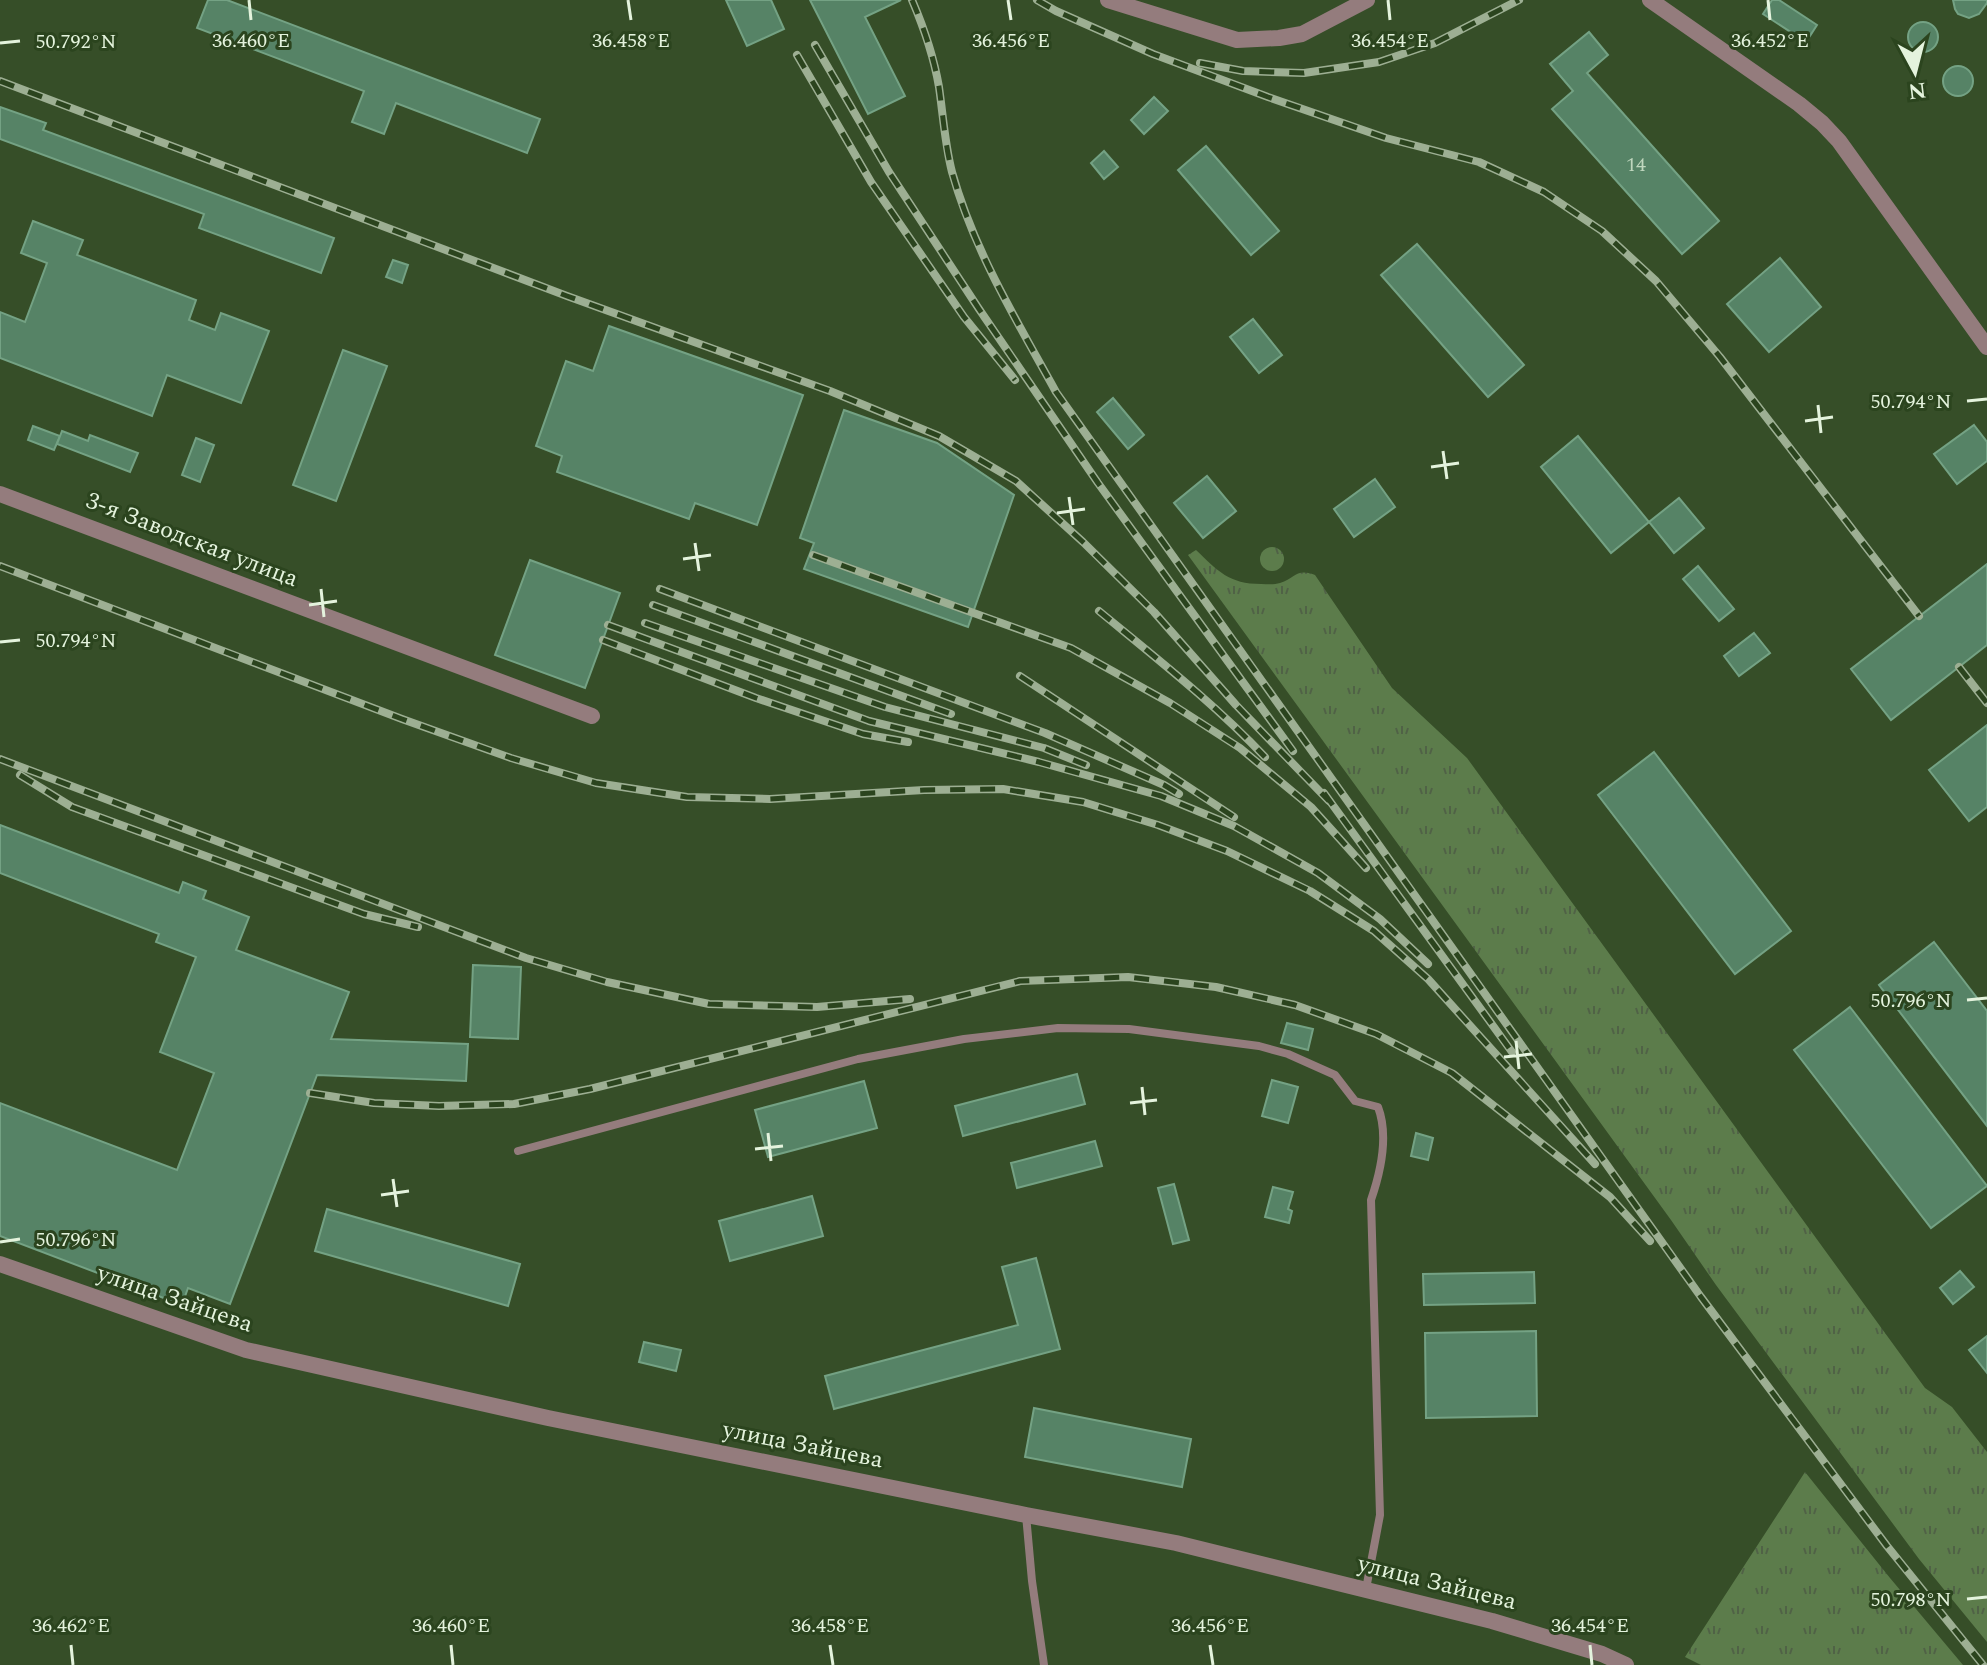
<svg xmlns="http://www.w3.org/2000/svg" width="1987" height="1665" font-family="Spectral,serif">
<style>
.grass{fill:url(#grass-tufts)}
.building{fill:#568366;stroke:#74a284;stroke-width:2}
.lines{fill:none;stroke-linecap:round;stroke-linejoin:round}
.service{stroke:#947c7d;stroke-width:8}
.minor{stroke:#947c7d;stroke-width:16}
.tertiary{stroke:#947c7d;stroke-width:16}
.rail-casing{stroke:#9daf93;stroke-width:8}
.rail{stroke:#2b441e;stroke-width:5;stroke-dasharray:15;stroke-linecap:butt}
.ticks{fill:none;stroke:#e4f3dd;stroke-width:3}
.labels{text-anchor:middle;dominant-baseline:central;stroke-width:6;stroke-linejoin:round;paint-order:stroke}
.number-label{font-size:20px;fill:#c0d7bf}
.street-label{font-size:24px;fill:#e4f3dd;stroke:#2b441e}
.ticks-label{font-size:20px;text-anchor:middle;fill:#e4f3dd;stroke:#2b441e;stroke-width:6;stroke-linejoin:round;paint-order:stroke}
</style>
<defs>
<pattern id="grass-tufts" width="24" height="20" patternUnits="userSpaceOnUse" patternTransform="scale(2)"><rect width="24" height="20" fill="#5c7c4b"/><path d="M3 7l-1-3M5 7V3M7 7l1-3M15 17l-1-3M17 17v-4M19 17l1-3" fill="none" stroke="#506246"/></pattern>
</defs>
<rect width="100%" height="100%" fill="#364e28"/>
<g class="grass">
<circle cx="1272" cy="559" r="12"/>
<path d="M1196,550C1218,571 1229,584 1261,584C1267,584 1274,585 1280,583C1296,578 1296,568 1315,575L1392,688L1467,758L1925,1388L1952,1407L1987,1452V1642L1919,1559L1716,1285L1671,1220L1188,555Z"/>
<path d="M1805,1472L1890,1578L1963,1665H1701L1685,1657Z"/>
</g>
<g class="building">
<path d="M208,0H227L540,119L527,153L396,103L384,134L352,122L364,91L197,28Z"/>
<path d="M726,0H771L784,29L747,46Z"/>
<path d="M810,0H901L865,17L905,96L868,114Z"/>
<path d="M1772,0H1779L1817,25L1806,42L1763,14Z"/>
<path d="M1953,0H1987V3L1979,14L1969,18L1958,14L1955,9Z"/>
<circle cx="1923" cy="37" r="15"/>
<path d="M1589,32L1608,55L1587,73L1719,221L1682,254L1552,109L1573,91L1550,64Z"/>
<circle cx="1958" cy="81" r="15"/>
<path d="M1154,97L1168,111L1144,134L1131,120Z"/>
<path d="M0,107L46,123L43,130L334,238L321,273L199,228L204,214L0,139Z"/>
<path d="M1206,146L1279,231L1251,255L1178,170Z"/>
<path d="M1104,151L1118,167L1104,179L1091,163Z"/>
<path d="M33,221L83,240L77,255L196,300L189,320L215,330L221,313L269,331L241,403L167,375L152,416L0,358V312L25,322L47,263L21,253Z"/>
<path d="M1417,244L1524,365L1488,397L1381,275Z"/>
<path d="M1780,258L1821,307L1769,352L1727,304Z"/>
<path d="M393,260L408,265L402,283L386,277Z"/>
<path d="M1253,319L1282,355L1259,373L1230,337Z"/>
<path d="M609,326L803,395L757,525L695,503L689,519L557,472L562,456L536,446L566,361L593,371Z"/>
<path d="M343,350L387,366L336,501L293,485Z"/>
<path d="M1113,398L1144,435L1128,449L1097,412Z"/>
<path d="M844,410L937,443L1014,495L968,627L804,569L814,543L800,538Z"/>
<path d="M1974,425L1987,442V461L1957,484L1934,454Z"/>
<path d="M33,426L60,436L54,450L28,440Z"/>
<path d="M62,431L88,441L90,435L138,453L130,472L57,444Z"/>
<path d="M1578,436L1649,522L1611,553L1541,467Z"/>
<path d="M196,438L214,445L200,482L182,475Z"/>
<path d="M1207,476L1236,511L1203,538L1174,503Z"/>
<path d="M1375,479L1395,507L1354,537L1334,509Z"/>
<path d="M1679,498L1704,528L1674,553L1649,522Z"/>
<path d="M530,560L620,593L585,688L495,655Z"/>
<path d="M1987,564V645L1891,720L1851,669Z"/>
<path d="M1698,566L1734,609L1719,621L1683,579Z"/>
<path d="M1754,633L1770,653L1739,676L1724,656Z"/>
<path d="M1987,725V807L1969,821L1929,770Z"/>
<path d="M1654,752L1791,931L1735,974L1598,795Z"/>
<path d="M0,825L179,893L183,882L206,891L203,899L249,917L236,950L349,992L331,1039L468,1044L466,1081L317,1075L230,1304L188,1288L182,1305L0,1236V1103L177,1170L214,1073L160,1052L196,957L156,942L159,934L0,873Z"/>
<path d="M1934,942L1987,1011V1126L1879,985Z"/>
<path d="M473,965L521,967L518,1039L470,1037Z"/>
<path d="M1850,1007L1987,1186L1931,1228L1794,1050Z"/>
<path d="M1287,1023L1313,1029L1308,1050L1281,1043Z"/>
<path d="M1077,1074L1085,1104L963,1136L955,1106Z"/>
<path d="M1272,1080L1298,1087L1288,1123L1262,1116Z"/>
<path d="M864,1081L877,1128L768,1157L755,1110Z"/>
<path d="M1416,1133L1433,1138L1428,1160L1411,1156Z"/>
<path d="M1095,1141L1102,1166L1017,1188L1011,1163Z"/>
<path d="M1174,1184L1189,1240L1173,1244L1158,1188Z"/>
<path d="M1273,1187L1293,1192L1288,1209L1292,1211L1289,1223L1265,1217Z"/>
<path d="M812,1196L823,1236L730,1261L719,1221Z"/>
<path d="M327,1209L520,1264L508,1306L315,1251Z"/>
<path d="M1036,1258L1060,1349L834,1409L825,1376L1018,1325L1002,1267Z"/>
<path d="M1960,1271L1974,1287L1953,1304L1940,1288Z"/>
<path d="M1534,1272L1535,1303L1424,1305L1423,1274Z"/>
<path d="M1536,1331L1537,1416L1426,1418L1425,1333Z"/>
<path d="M1987,1336V1373L1969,1350Z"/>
<path d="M644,1342L681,1350L676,1371L639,1362Z"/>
<path d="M1034,1408L1191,1439L1182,1487L1025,1457Z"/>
</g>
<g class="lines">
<g class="service">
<path d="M518,1151L858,1059L964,1039L1058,1028L1129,1029L1259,1046L1288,1054L1335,1075L1355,1101L1378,1107C1389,1136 1381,1171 1371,1200L1380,1515L1366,1589"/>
<path d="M1026,1515L1032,1581L1044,1665"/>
</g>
<g class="minor">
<path d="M1108,0L1237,40L1279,38L1302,34L1367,0"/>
<path d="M1650,0L1799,104L1822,123L1839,141L1987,347"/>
<path d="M0,494L592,716"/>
</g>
<path class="tertiary" d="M0,1264L246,1350L548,1418L1026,1515L1176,1543L1492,1621L1602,1654L1626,1665"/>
<g class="rail-casing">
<g id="rail">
<path d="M912,0C924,28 934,58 939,87C943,115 945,145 952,172C974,251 1017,321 1056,392L1701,1297L1887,1546L1983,1665"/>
<path d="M1037,0L1056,11L1153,54L1268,97L1386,138L1479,162L1544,192L1602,231L1656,281L1720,357L1919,616"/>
<path d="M815,45L889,172L979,309L1098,483L1293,751"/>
<path d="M797,55L871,182L964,317L1015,380"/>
<path d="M1200,63L1243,71L1304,73L1379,62L1435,43L1519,0"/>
<path d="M0,81L567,296L830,391L939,436L1016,481L1083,542L1154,612L1236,705L1329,801"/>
<path d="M813,555L1071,648L1170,703L1240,748L1311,807L1366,868"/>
<path d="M0,566L402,719L511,758L596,783L687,797L770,799L924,790L1003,789L1083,802L1158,825L1227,851L1310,891L1374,931L1428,979L1595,1164"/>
<path d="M660,589L1045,733L1164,785L1179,794"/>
<path d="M653,605L951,714"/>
<path d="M1099,611C1156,658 1215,704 1265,757"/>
<path d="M645,623L885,707L1044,748L1086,765"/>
<path d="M608,625L869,721L1039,762L1161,796L1234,826L1318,873L1380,919L1428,964"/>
<path d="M603,640L756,698L863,734L908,742"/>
<path d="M1959,667L1987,703"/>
<path d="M1020,676L1234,817"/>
<path d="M0,759L526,958L607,982L709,1004L817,1007L910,999"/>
<path d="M20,775L72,807L364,914L418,927"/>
<path d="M1324,793L1512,1052"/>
<path d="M310,1093L374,1103L439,1106L514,1104L590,1089L1020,981L1128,977L1216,987L1295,1005L1376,1034L1452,1073L1610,1197L1650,1241"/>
</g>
</g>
<use href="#rail" class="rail"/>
</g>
<path class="ticks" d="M249,0L251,20M628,0L631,20M1008,0L1011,20M1388,0L1390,20M1768,0L1770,20M0,43L20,41M1967,401L1987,399M1818,405L1821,433M1805,421L1833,417M1443,451L1447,479M1431,467L1459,463M1069,497L1073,525M1057,513L1085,509M695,543L699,571M683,559L711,555M321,589L324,617M309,605L337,601M0,642L20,640M1967,1000L1987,998M1516,1041L1519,1069M1504,1057L1532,1054M1142,1087L1145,1115M1130,1103L1157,1100M768,1133L771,1161M755,1149L783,1146M393,1179L397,1207M381,1195L409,1191M0,1242L20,1239M1967,1599L1987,1597M71,1645L73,1665M451,1645L453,1665M830,1645L833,1665M1210,1645L1213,1665M1590,1645L1592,1665"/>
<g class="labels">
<g class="number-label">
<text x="1636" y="165">14</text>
</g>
<g class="street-label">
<text transform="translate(192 540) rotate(21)">3-я Заводская улица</text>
<text transform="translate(175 1299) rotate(19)">улица Зайцева</text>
<text transform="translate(803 1445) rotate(11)">улица Зайцева</text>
<text transform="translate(1437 1583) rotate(14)">улица Зайцева</text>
</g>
</g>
<g class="ticks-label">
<text x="251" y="47">36.460°E</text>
<text x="631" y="47">36.458°E</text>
<text x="1011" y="47">36.456°E</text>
<text x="1390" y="47">36.454°E</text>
<text x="1770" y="47">36.452°E</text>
<text x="76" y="48">50.792°N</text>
<text x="1911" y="408">50.794°N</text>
<text x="76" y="647">50.794°N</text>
<text x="1911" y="1007">50.796°N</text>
<text x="76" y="1246">50.796°N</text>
<text x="1911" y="1606">50.798°N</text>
<text x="71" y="1632">36.462°E</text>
<text x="451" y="1632">36.460°E</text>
<text x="830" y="1632">36.458°E</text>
<text x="1210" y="1632">36.456°E</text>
<text x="1590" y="1632">36.454°E</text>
</g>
<g transform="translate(1915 72) rotate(173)" stroke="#2b441e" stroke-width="6" paint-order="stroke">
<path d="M0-6L14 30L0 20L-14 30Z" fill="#e4f3dd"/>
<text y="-12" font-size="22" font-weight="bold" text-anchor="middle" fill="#e4f3dd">N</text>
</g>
</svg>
